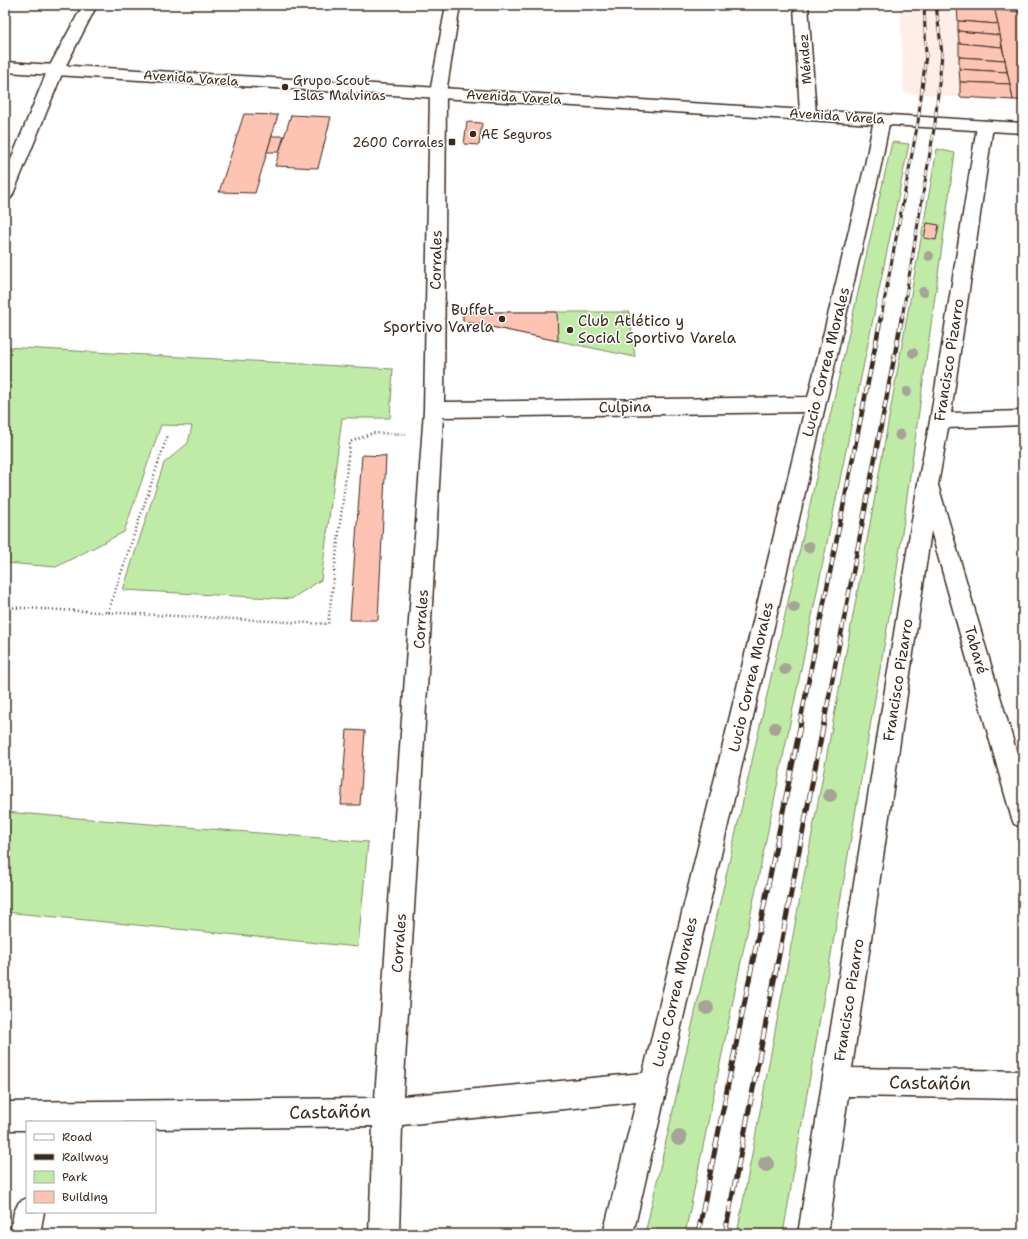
<svg xmlns="http://www.w3.org/2000/svg" width="1028" height="1239" font-family="'Shantell Sans',sans-serif">
<style>
.built{fill:#feede8}
.green{fill:#c0eba7;stroke:#7e8a62}
.building{fill:#fdc4b3;stroke:#3b2a1e}
.lines{fill:none;stroke-linecap:round;stroke-linejoin:round}
.street-casing{stroke:#3b2a1e;stroke-width:3}
.secondary-casing{stroke:#3b2a1e;stroke-width:3}
.path{stroke:#3b2a1e;stroke-width:2.5;stroke-dasharray:1 3;stroke-linecap:butt}
.street{fill:#fff;fill-rule:evenodd}
.secondary{fill:#fff;fill-rule:evenodd}
.rail-far2-casing{stroke:#3b2a1e;stroke-width:3}
.rail-far1-casing{stroke:#3b2a1e;stroke-width:4.5}
.rail-casing{stroke:#3b2a1e;stroke-width:5}
.rail-far2{stroke:#fff;stroke-width:2;stroke-dasharray:6;stroke-linecap:butt}
.rail-far1{stroke:#fff;stroke-width:3;stroke-dasharray:8;stroke-linecap:butt}
.rail{stroke:#fff;stroke-width:3.5;stroke-dasharray:11;stroke-linecap:butt}
.tree{fill:#a5a496}
.poi-dot{fill:#3b2a1e;stroke:#fff;stroke-width:1.5}
.labels{text-anchor:middle;dominant-baseline:central;stroke-width:3;stroke-linejoin:round;paint-order:stroke}
.far-street-label{font-size:13px;fill:#3b2a1e;stroke:#fff}
.far-poi-label{font-size:13px;fill:#3b2a1e;stroke:#fff;text-anchor:start}
.street-label{font-size:15px;fill:#3b2a1e;stroke:#fff}
.poi-label{font-size:15px;fill:#3b2a1e;stroke:#fff;text-anchor:end}
.near-street-label{font-size:18px;fill:#3b2a1e;stroke:#fff}
</style>
<rect width="100%" height="100%" fill="#fff"/>
<filter id="ink" filterUnits="userSpaceOnUse"><feTurbulence type="fractalNoise" baseFrequency=".025" numOctaves="2"/><feDisplacementMap in="SourceGraphic" scale="8" xChannelSelector="R" yChannelSelector="G"/><feConvolveMatrix kernelMatrix="1 2 1 2 8 2 1 2 1" color-interpolation-filters="sRGB"/></filter>
<g filter="url(#ink)">
<path class="built" d="M900,5H957L960,97L904,93Z"/>
<g class="green">
<path d="M892,142L909,144L685,1234H645Z"/>
<path d="M937,149L955,153L896,576L783,1234H737L868,535Z"/>
<path d="M463,312H629L635,357L463,321Z"/>
<path d="M5,347L393,369L390,418H342L321,580L291,599L123,590L164,463L188,443L192,426L161,425L124,532L56,567L5,563Z"/>
<path d="M5,812L368,842L358,947L5,912Z"/>
</g>
<g class="building">
<path d="M957,6L995,10L998,24L958,21Z"/>
<path d="M995,10L1023,12V100H1013Z"/>
<path d="M958,21L998,24L1000,35L958,31Z"/>
<path d="M958,31L1000,35L1002,47L959,43Z"/>
<path d="M959,43L1002,47L1005,60L959,57Z"/>
<path d="M959,57L1005,60L1007,72L959,69Z"/>
<path d="M959,69L1007,72L1010,84L960,82Z"/>
<path d="M960,82L1010,84L1013,100L960,97Z"/>
<path d="M244,114L278,115L255,193L219,192Z"/>
<path d="M291,115L331,117L318,168L275,166Z"/>
<path d="M467,122L482,123L479,145L464,144Z"/>
<path d="M272,136H284L279,152H267Z"/>
<path d="M927,223L939,225L936,240L924,238Z"/>
<path d="M463,312H557L558,341L463,321Z"/>
<path d="M362,455L386,456L378,620H350Z"/>
<path d="M347,730L365,731L360,805H341Z"/>
</g>
<g class="lines">
<g class="street-casing">
<g id="street">
<path d="M83,5H97L64,69L13,194L11,198L5,199V174L48,69Z"/>
<path d="M446,5H460L446,93L444,402L808,397L865,165L874,119L876,116L882,114L888,116L890,119L881,165L633,1234H603L636,1102L402,1125L399,1234H369L373,1126L155,1129V1122H27V1130H5V1102L375,1098L424,410L430,93ZM804,412L643,1073L403,1096L443,417Z"/>
<path d="M794,5H808L816,114L814,117L808,119L802,117L800,114Z"/>
<path d="M985,121L991,123L993,126L951,413L1023,411V425L948,428L938,485L1023,774V828L1014,824L1011,816L931,531L852,1068L1023,1071V1099L848,1096L828,1234H798L918,483L930,421L977,126L979,123Z"/>
<path d="M27,1198V1212H44L40,1234H10L14,1212L19,1202Z"/>
</g>
</g>
<g class="secondary-casing">
<path id="secondary" d="M5,62L1023,123V133L5,72Z"/>
</g>
<g class="path">
<path d="M5,607L328,624L350,442L373,433L406,434"/>
<path d="M108,612L168,434"/>
</g>
<use href="#street" class="street"/>
<use href="#secondary" class="secondary"/>
<g class="rail-far2-casing">
<g id="rail-far2">
<path d="M881,318L918,122L926,55L924,5"/>
<path d="M902,318L935,123L942,54L936,5"/>
</g>
</g>
<g class="rail-far1-casing">
<g id="rail-far1">
<path d="M800,723L881,317"/>
<path d="M824,723L902,317"/>
</g>
</g>
<g class="rail-casing">
<g id="rail">
<path d="M698,1234L801,722"/>
<path d="M725,1234L824,722"/>
</g>
</g>
<use href="#rail-far2" class="rail-far2"/>
<use href="#rail-far1" class="rail-far1"/>
<use href="#rail" class="rail"/>
</g>
<g class="tree">
<circle cx="929" cy="256" r="5"/>
<circle cx="923" cy="292" r="5"/>
<circle cx="913" cy="353" r="5"/>
<circle cx="907" cy="392" r="5"/>
<circle cx="900" cy="435" r="5.5"/>
<circle cx="809" cy="547" r="6"/>
<circle cx="794" cy="607" r="6"/>
<circle cx="785" cy="669" r="6"/>
<circle cx="775" cy="728" r="6"/>
<circle cx="830" cy="795" r="7"/>
<circle cx="707" cy="1008" r="7"/>
<circle cx="679" cy="1138" r="8"/>
<circle cx="766" cy="1164" r="8"/>
</g>
</g>
<g class="poi-dot">
<circle cx="285" cy="87" r="4"/>
<circle cx="473" cy="134" r="4"/>
<rect x="448" y="138" width="8" height="8" rx="2"/>
<circle cx="502" cy="319" r="4"/>
<circle cx="570" cy="330" r="4"/>
</g>
<g class="labels">
<g class="far-street-label">
<text transform="translate(805 59) rotate(-94)">Méndez</text>
<text transform="translate(191 78) rotate(4)">Avenida Varela</text>
<text transform="translate(514 97) rotate(3)">Avenida Varela</text>
<text transform="translate(837 116) rotate(4)">Avenida Varela</text>
</g>
<g class="far-poi-label">
<text x="293" y="80">Grupo Scout<tspan x="293" dy="15">Islas Malvinas</tspan></text>
<text x="481" y="134">AE Seguros</text>
<text x="444" y="142" text-anchor="end">2600 Corrales</text>
</g>
<g class="street-label">
<text transform="translate(436 260) rotate(-89)">Corrales</text>
<text transform="translate(949 360) rotate(-81)">Francisco Pizarro</text>
<text transform="translate(826 362) rotate(-76)">Lucio Correa Morales</text>
<text transform="translate(625 407) rotate(-1)">Culpina</text>
<text transform="translate(421 619) rotate(-86)">Corrales</text>
<text transform="translate(976 650) rotate(74)">Tabaré</text>
<text transform="translate(751 677) rotate(-77)">Lucio Correa Morales</text>
<text transform="translate(898 680) rotate(-81)">Francisco Pizarro</text>
<text transform="translate(399 943) rotate(-86)">Corrales</text>
<text transform="translate(675 992) rotate(-77)">Lucio Correa Morales</text>
<text transform="translate(849 1000) rotate(-81)">Francisco Pizarro</text>
</g>
<g class="poi-label">
<text x="494" y="310">Buffet<tspan x="494" dy="17">Sportivo Varela</tspan></text>
<text x="578" y="321" text-anchor="start">Club Atlético y<tspan x="578" dy="17">Social Sportivo Varela</tspan></text>
</g>
<g class="near-street-label">
<text transform="translate(930 1083) rotate(1)">Castañón</text>
<text transform="translate(330 1112) rotate(-1)">Castañón</text>
</g>
</g>
<rect width="1028" height="1239" fill="none" stroke="#fff" stroke-width="20"/>
<rect x="10" y="10" width="1008" height="1219" fill="none" stroke="#3b2a1e" stroke-width="1.5" filter="url(#ink)"/>
<rect x="26" y="1121" width="130" height="92" fill="#ffffff" stroke="#b1aaa5"/>
<rect x="34" y="1134" width="20" height="6" fill="#ffffff" stroke="#b1aaa5"/>
<text x="62" y="1141" font-size="12" fill="#3b2a1e">Road</text>
<rect x="34" y="1154" width="20" height="6" fill="#3b2a1e" stroke="#b1aaa5"/>
<text x="62" y="1161" font-size="12" fill="#3b2a1e">Railway</text>
<rect x="34" y="1171" width="20" height="12" fill="#c0eba7" stroke="#b1aaa5"/>
<text x="62" y="1181" font-size="12" fill="#3b2a1e">Park</text>
<rect x="34" y="1191" width="20" height="12" fill="#fdc4b3" stroke="#b1aaa5"/>
<text x="62" y="1201" font-size="12" fill="#3b2a1e">Building</text>
</svg>
